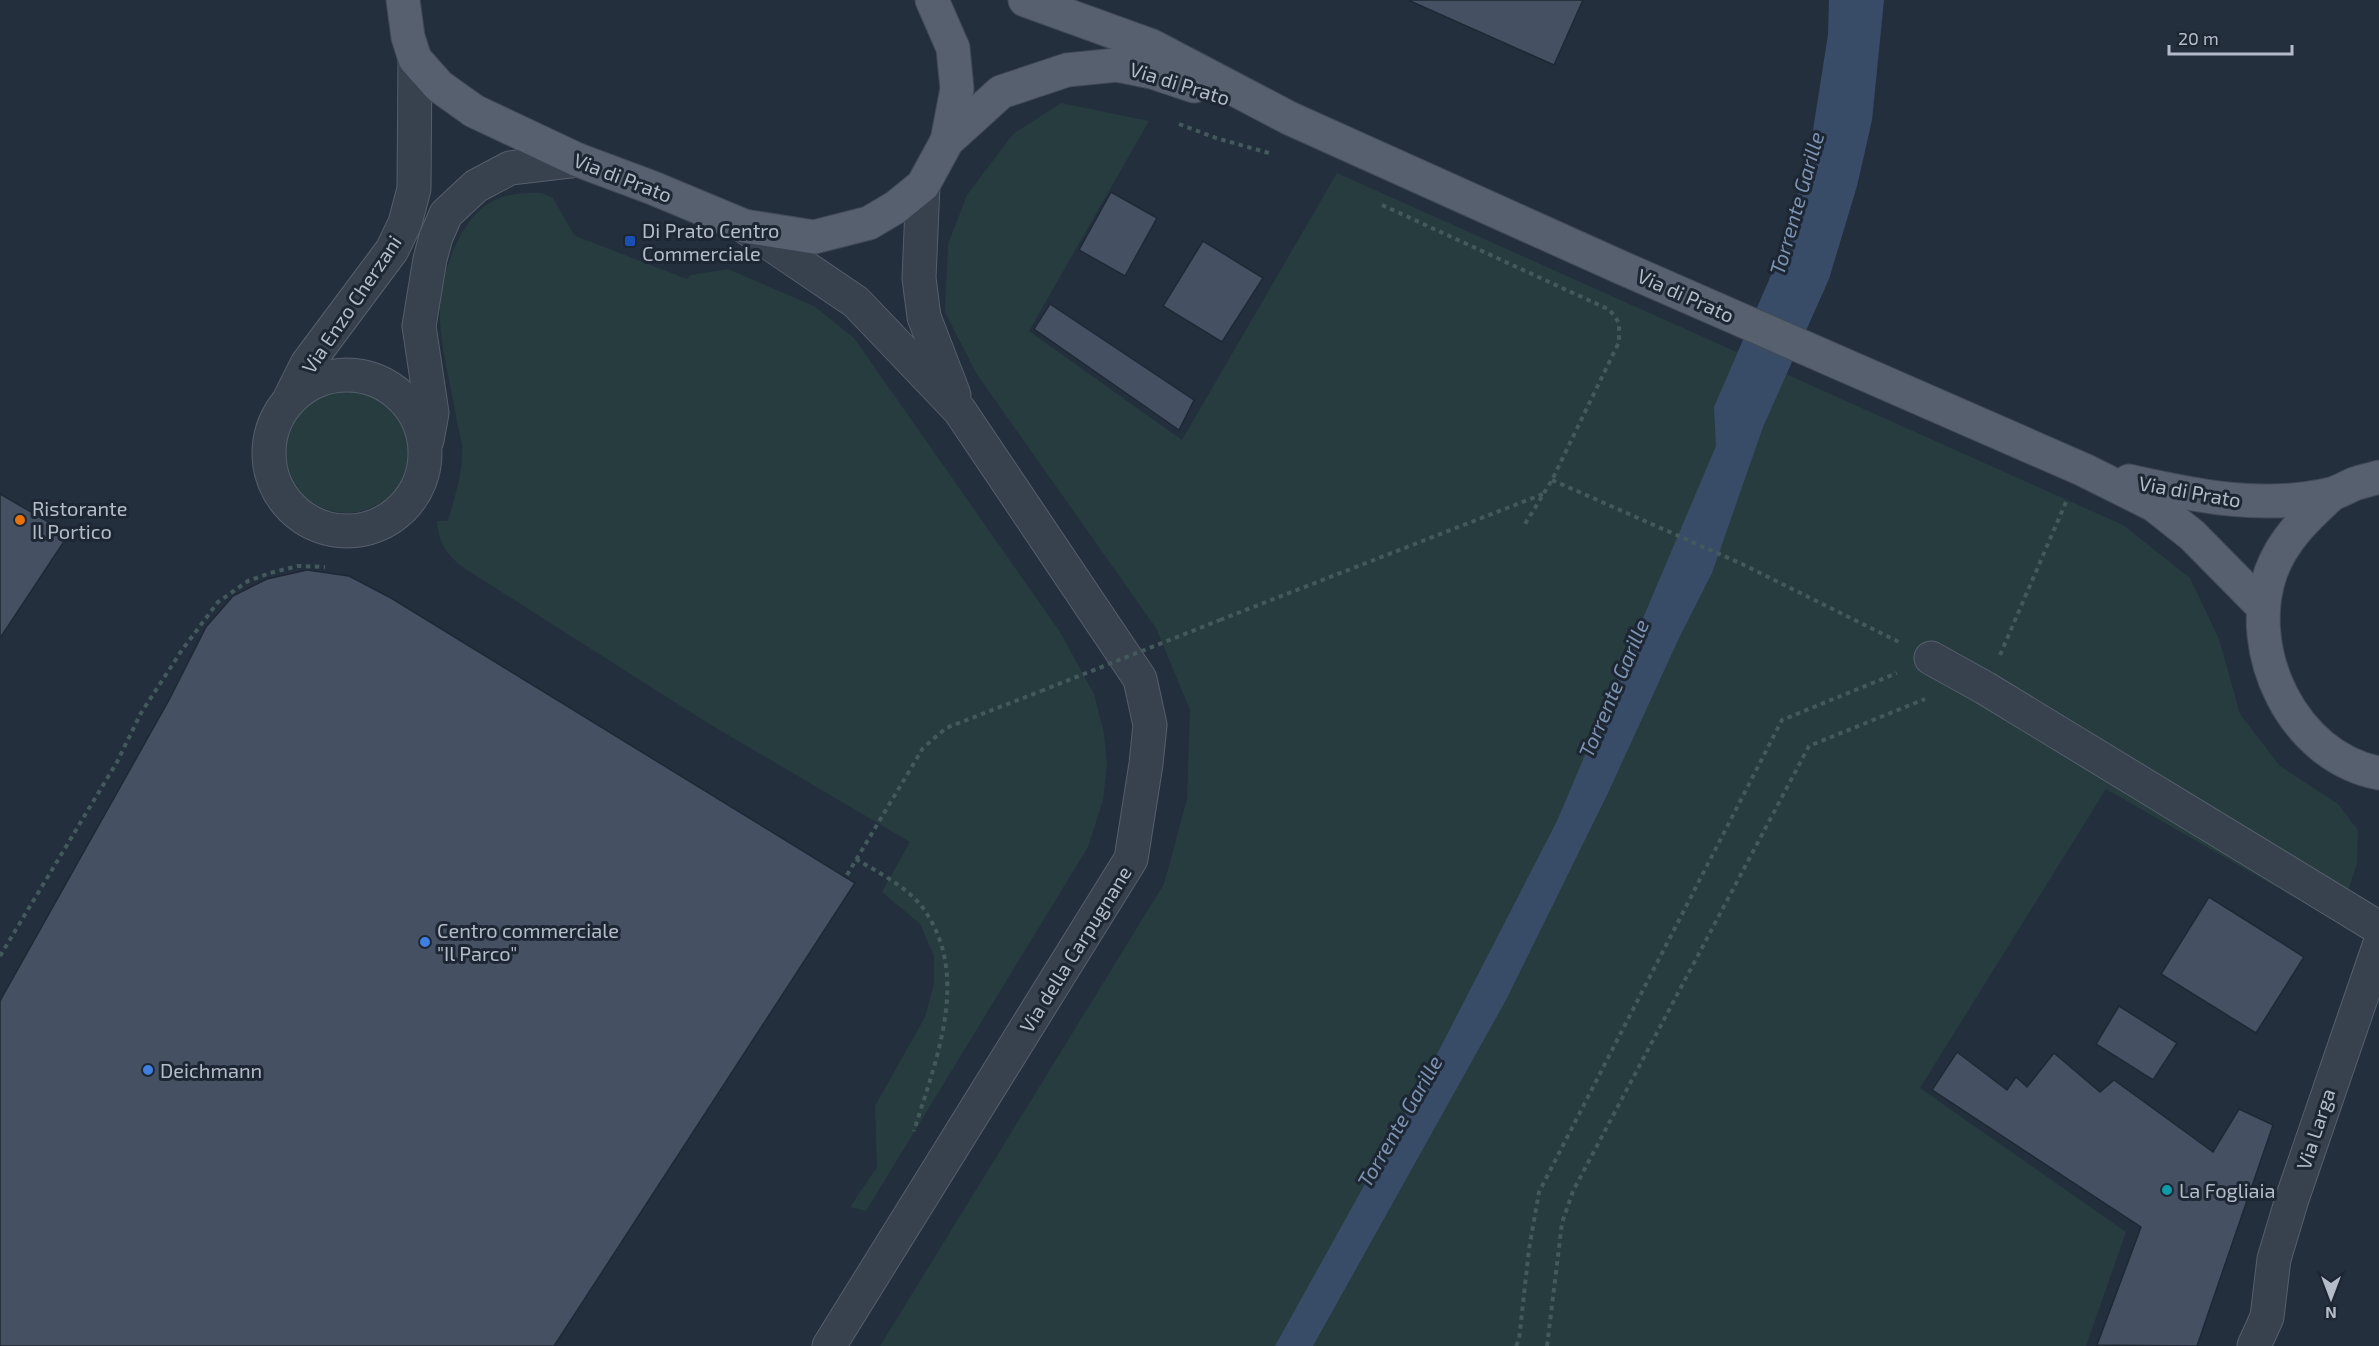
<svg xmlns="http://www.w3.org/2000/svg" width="2379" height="1346" font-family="'Exo 2',sans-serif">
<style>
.green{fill:#263c3f}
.water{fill:#394c67}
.building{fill:#455162;stroke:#1f2835;stroke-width:1.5}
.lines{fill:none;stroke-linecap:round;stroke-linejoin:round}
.minor-casing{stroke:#565f6c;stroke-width:35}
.major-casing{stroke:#414a57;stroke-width:35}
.path{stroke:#44595c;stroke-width:4;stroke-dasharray:4.5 4.5;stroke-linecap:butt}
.minor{stroke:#38414e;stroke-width:33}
.major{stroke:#56606e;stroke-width:33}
.path-bridge{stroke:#44595c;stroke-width:4;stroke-dasharray:4.5 4.5;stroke-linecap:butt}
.transit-dot{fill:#1a4fb4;stroke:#1d2633;stroke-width:2}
.food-dot{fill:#e8710a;stroke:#1d2633;stroke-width:2}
.shop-dot{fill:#3f7fe0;stroke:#1d2633;stroke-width:2}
.culture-dot{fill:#0f9aa8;stroke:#1d2633;stroke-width:2}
.labels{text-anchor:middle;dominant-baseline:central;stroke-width:6;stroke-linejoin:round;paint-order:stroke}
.street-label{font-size:20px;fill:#b4bcc9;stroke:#1d2633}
.poi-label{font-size:20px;fill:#b4bcc9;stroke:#1d2633;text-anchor:start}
.water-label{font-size:21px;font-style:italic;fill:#7c92b1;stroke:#1d2633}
</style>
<rect width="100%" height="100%" fill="#242f3e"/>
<g class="green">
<path d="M1061,103L1149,121L1029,331L1182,440L1337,173L2123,525L2190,578L2219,639L2240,714L2280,766L2338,804L2358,830L2357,864L2337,922L2106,789L1920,1088L2126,1232L2086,1346H880L1164,884L1187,799L1190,710L1156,628L976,373L945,312L948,244L967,195L1013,134Z"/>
<path d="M542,193L553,198L574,235L578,237L687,279L691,275L728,269L814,306L854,338L1060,632L1094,694L1104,733L1107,765L1103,800L1088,847L866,1211L850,1207L877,1167L875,1106L925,1017L934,984V956L920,924L882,892L910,842L706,722L464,568C447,556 438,542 437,521H448C454,499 462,476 462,454C463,443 459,432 457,422C452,389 442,355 440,322C438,283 456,220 493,201C508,193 526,193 542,193Z"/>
<circle cx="347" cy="452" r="61"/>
</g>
<path class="water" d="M1829,0H1884L1872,120L1857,186L1829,279L1763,427L1712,573L1679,638L1608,793L1506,1000L1313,1346H1275L1435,1058L1557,821L1716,446L1714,407L1785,243L1810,149L1828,35Z"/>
<g class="building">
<path d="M1408,0H1583L1554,65Z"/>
<path d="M1111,192L1157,218L1125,276L1079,250Z"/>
<path d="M1203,241L1263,278L1222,342L1163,306Z"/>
<path d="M1050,304L1194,400L1179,430L1034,329Z"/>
<path d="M0,494L69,534L0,638Z"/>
<path d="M307,570L349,576L391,598L855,883L554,1346H0V1001L169,700L206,627L233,596L267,579Z"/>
<path d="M2209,897L2304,957L2256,1033L2161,974Z"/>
<path d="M2119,1006L2177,1043L2153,1080L2096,1044Z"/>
<path d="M1957,1052L2007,1090L2016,1077L2027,1087L2054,1053L2100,1092L2114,1080L2213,1152L2239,1109L2273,1125L2197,1346L2097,1345L2141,1227L1932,1090Z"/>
</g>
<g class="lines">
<g class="minor-casing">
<g id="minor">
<path d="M923,185L919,278L924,317L954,395"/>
<path d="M744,226L856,302L960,411L1140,679L1150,725L1146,764L1131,859L829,1346"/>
<circle cx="347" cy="453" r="78"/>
<path d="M290,398L307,364L392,250L405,223L414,189L415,59"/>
<path d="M427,440L432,413L419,326L430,259L436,237L446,214L476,186L510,168L578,160"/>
<path d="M1931,658L1985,688L2379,928"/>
<path d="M2254,1346L2267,1317L2274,1259L2292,1199L2379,946"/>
</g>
</g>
<g class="major-casing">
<g id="major">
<path d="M403,0L408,37L415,59L439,86L474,111L578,160L653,188L744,226L814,237L869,223L896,207L923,185L947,141L1001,92L1067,70L1117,65L1152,72L1194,86"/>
<path d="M932,0L953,48L957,89L947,141"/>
<path d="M1025,0L1152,46L1289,118L1620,267L2084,470L2154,505L2192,535L2262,606"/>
<path d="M2129,481C2196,496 2263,510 2331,494C2340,492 2348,486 2357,483C2364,481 2372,479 2379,477"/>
<path d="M2332,494C2307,517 2283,539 2271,572C2243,651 2293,757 2379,773"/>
</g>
</g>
<g class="path">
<path d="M1179,124L1216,138L1269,153"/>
<path d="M1382,205L1610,310L1619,323V342L1552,480L1525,524"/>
<path d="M1552,480L1742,564L1899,642"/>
<path d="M1220,620L1543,494"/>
<path d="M2000,655L2066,502"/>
<path d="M856,859C879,873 910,888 925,911C971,978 935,1062 914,1131"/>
<path d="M847,875L923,748L946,728L1041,691"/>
<path d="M0,956L117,762L141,713L182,650L218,602L248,581L270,573L298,566L325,567"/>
<path d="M1516,1346L1519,1340L1529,1249L1539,1192L1782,720L1897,673"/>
<path d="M1547,1346L1562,1223L1573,1191L1809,746L1925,699"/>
</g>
<use href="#minor" class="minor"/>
<use href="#major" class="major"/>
<path class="path-bridge" d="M1041,691L1220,620"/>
</g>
<rect class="transit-dot" x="624" y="235" width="12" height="12" rx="3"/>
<circle class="food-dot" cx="20" cy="520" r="6"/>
<g class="shop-dot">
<circle cx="425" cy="942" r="6"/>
<circle cx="148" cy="1070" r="6"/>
</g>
<circle class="culture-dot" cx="2167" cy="1190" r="6"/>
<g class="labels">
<g class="street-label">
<text transform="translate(1180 83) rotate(17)">Via di Prato</text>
<text transform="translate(623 177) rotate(21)">Via di Prato</text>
<text transform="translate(1686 295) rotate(24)">Via di Prato</text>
<text transform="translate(351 304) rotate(-56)">Via Enzo Cherzani</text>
<text transform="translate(2190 491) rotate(10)">Via di Prato</text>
<text transform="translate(1075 949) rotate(-58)">Via della Carpugnane</text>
<text transform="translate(2315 1129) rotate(-72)">Via Larga</text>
</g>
<g class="poi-label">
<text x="642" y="230">Di Prato Centro<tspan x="642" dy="23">Commerciale</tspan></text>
<text x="32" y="508">Ristorante<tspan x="32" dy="23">Il Portico</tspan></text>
<text x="437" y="930">Centro commerciale<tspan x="437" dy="23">"Il Parco"</tspan></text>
<text x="160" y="1070">Deichmann</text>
<text x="2179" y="1190">La Fogliaia</text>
</g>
<g class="water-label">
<text transform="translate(1796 203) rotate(-74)">Torrente Garille</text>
<text transform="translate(1613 688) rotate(-67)">Torrente Garille</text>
<text transform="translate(1399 1121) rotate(-60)">Torrente Garille</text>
</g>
</g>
<g transform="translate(2331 1298) rotate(180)" stroke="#1d2633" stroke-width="4.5" paint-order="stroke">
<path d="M0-4.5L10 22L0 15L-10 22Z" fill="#b4bcc9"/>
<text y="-9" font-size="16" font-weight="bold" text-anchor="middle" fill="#b4bcc9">N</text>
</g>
<path d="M2169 45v9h123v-9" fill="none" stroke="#b4bcc9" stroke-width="3"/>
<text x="2178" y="45" font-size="18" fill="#b4bcc9" stroke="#1d2633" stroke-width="4.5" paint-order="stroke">20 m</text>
</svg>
